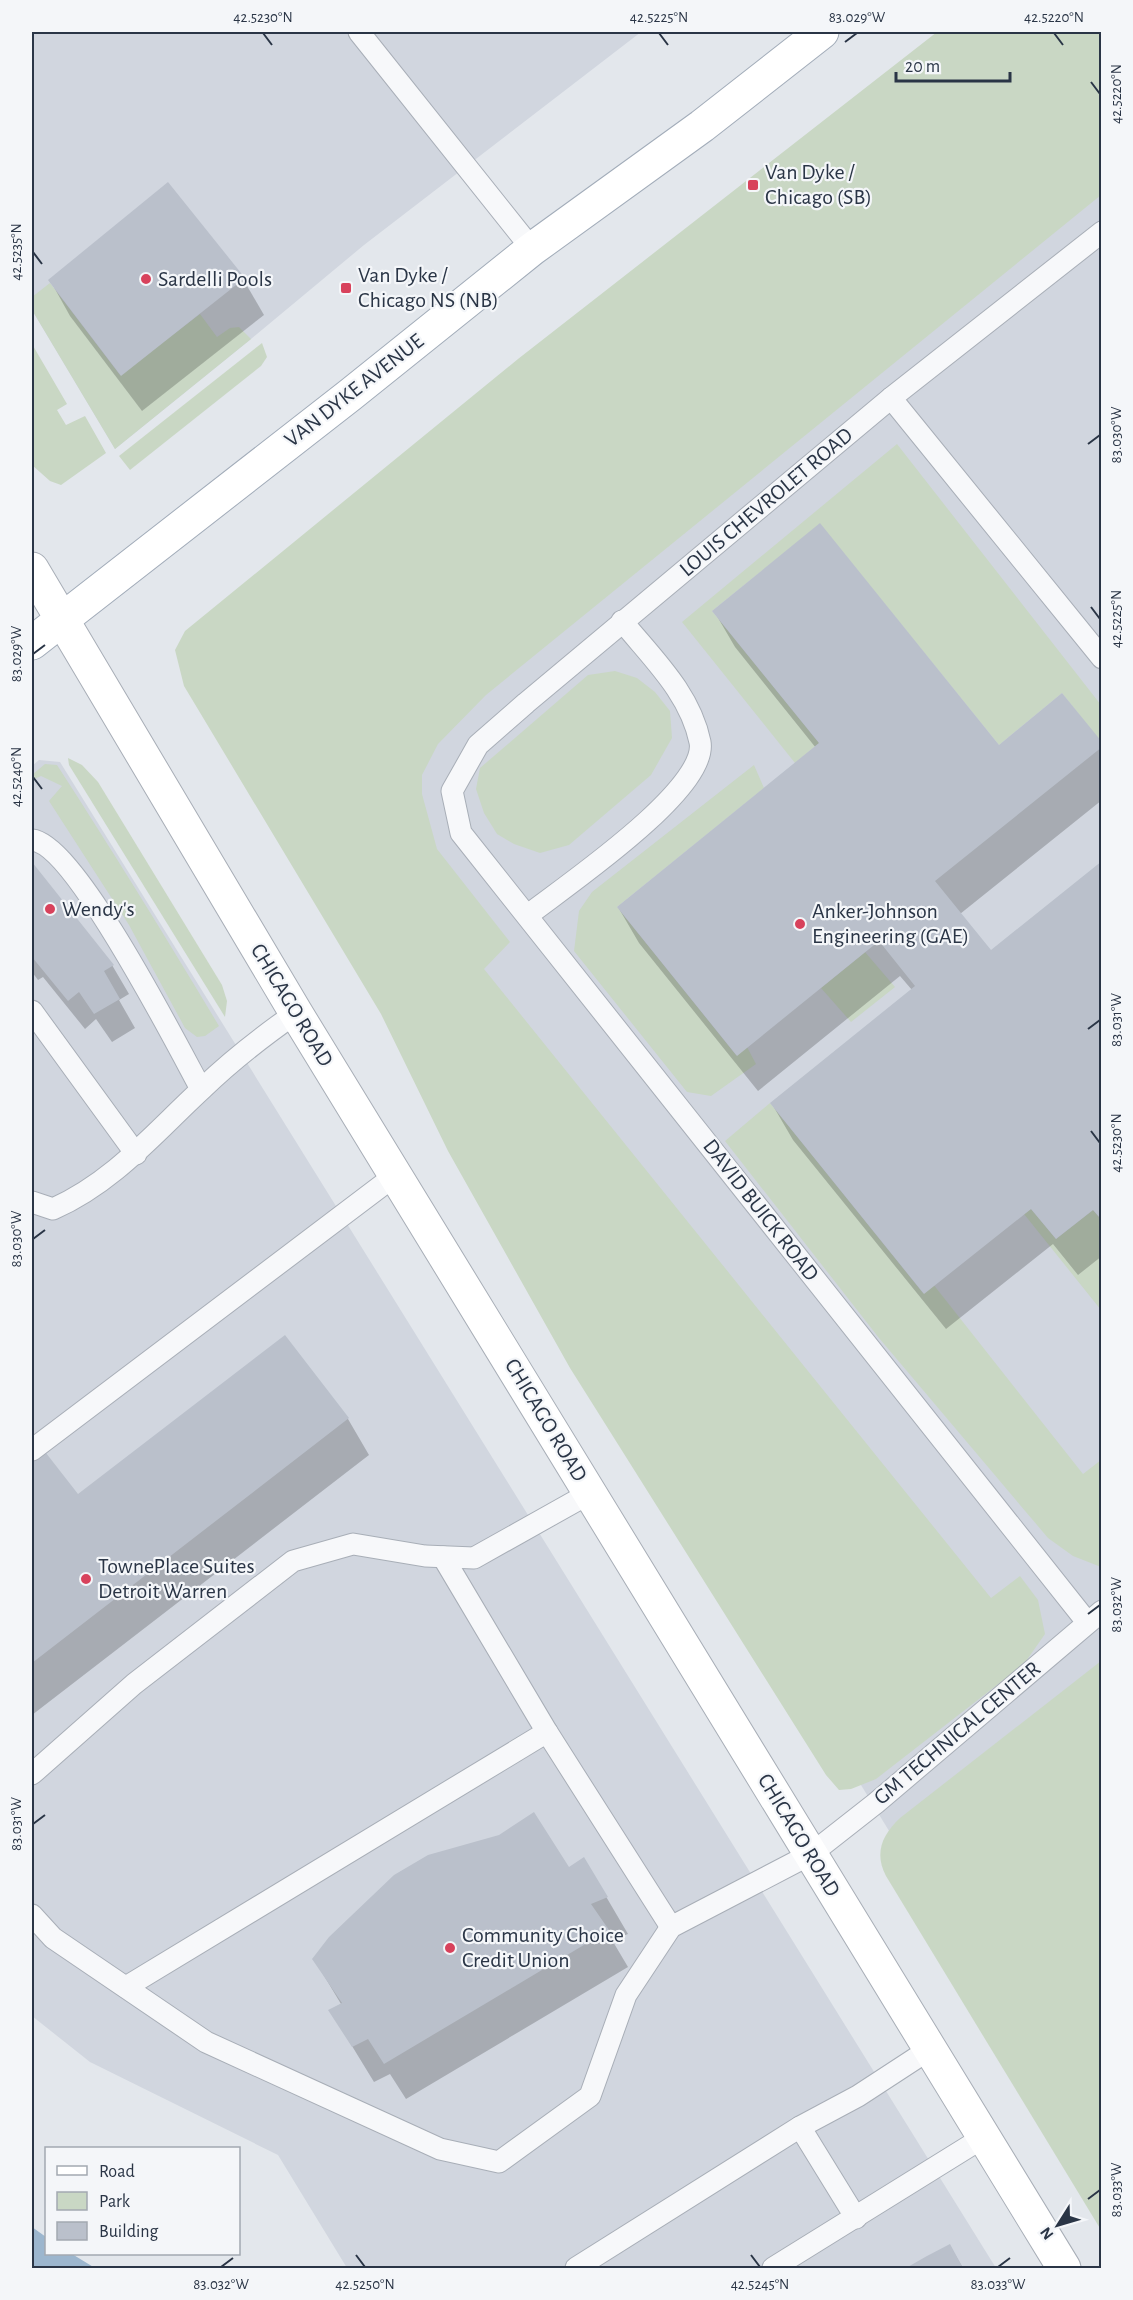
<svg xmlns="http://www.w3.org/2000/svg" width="1133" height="2300" font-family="'Alegreya Sans',sans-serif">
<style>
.built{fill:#d1d6df}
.green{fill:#c9d7c4}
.water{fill:#9cb6ce}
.shadow{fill:#0003}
.building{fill:#bac0cb}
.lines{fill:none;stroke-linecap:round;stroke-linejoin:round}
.lane-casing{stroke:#a8aeb7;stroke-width:23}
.secondary-casing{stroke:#a8aeb7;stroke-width:35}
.primary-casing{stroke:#a2acb9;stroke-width:35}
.lane{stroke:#f7f8fa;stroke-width:21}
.secondary{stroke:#fff;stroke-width:33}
.primary{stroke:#fff;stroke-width:33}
.ticks{fill:none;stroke:#2a3546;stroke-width:2}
.poi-dot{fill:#d8425c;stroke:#f4f6f9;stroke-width:2}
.labels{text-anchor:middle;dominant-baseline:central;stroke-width:4.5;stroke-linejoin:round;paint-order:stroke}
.poi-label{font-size:22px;fill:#2a3546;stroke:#f4f6f9;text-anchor:start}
.street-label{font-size:22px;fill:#2a3546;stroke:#f4f6f9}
.neatline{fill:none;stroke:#2a3546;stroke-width:2}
.ticks-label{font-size:15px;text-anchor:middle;fill:#2a3546}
</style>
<rect width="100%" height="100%" fill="#e3e7ec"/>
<g class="built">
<path d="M32,32H641L364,245L251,339L115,449L32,310Z"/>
<path d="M1101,32V2178L566,1302L194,656Z"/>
<path d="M39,760L60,762L996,2268H347L278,2155L90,2062L32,2016V766Z"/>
</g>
<g class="green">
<path d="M937,32H1101V195L486,695L438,744L422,775V794L437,849L510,942L484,969L991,1598L1020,1576L1038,1600L1045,1634L1024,1664L876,1779L851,1789L839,1790L826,1775L570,1368L448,1151L381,1014L184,686L175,650L185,631L518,359Z"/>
<path d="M50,283L120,375L200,314L217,337L230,328L239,327L251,339L115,449L32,310V297Z"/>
<path d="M262,343L267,357L261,366L130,470L119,456Z"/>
<path d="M32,344L67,404L57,410L66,425L85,416L106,453L61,485L50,481L32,465Z"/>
<path d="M897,444L1101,705V742L1062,693L999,745L820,524L712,611L819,743L795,763L682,622Z"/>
<path d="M615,671L637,678L655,692L670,711L672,738L651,775L569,845L540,853L514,844L497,834L484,813L476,789L480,768L588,675Z"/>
<path d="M68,758L82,765L98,782L222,985L227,1001L225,1017L69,765Z"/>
<path d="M45,764L57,765C112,850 167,939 219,1026L205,1036L197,1037L185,1028L129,925L49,801L62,786L41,776L32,780V775Z"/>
<path d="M754,765L764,788L617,907L736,1055L747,1047L756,1064L711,1096L687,1092L574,951L579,911L592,892Z"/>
<path d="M865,952L895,987L851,1022L821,988Z"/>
<path d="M770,1103L923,1293L933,1284L1083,1474L1101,1460V1567L1073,1556L1048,1538L879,1338L725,1141Z"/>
<path d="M1031,1209L1056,1239L1093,1210L1101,1220V1310L1024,1214Z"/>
<path d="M1101,1661V2230L886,1876C874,1853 882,1835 900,1818Z"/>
</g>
<path class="water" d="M32,2227L46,2237V2254H72L95,2268H32Z"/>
<g class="shadow">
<path d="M243,279L264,315L142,411L70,316L50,280Z"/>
<path d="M714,611L999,747L1102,744V800L960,914L991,953L1102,863V1256L1078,1275L1053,1244L946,1329L793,1140L772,1104L912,990L900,976L758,1091L639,943L618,907L816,748L735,647Z"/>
<path d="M32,864L112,965L129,994L119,1000L135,1028L112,1042L96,1019L85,1029L43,977L38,980L32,972Z"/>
<path d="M285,1337L348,1419L369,1455L32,1715V1452L78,1496Z"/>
<path d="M584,1859L628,1934L612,1940L628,1967L406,2099L390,2074L374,2082L330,2010L341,2004L314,1959L568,1869Z"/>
<path d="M950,2246L963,2268H910Z"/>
</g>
<g class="building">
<path d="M168,182L245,278L121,376L48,280Z"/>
<path d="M820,523L999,745L1062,693L1102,742V747L935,881L991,950L1102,861V1220L1093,1210L1056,1239L1031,1209L924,1294L770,1103L915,986L879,941L737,1056L617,907L819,743L712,611Z"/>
<path d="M32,862L114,965L104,971L120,999L94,1014L79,992L68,1001L32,957Z"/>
<path d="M285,1335L349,1418L32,1663V1450L39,1444L78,1494Z"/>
<path d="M534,1812L569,1867L584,1857L608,1897L591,1904L609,1930L384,2064L368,2039L352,2047L328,2010L342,2003L312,1959L329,1937L394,1875L428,1855L499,1835Z"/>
<path d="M950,2244L963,2268H906L927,2256Z"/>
</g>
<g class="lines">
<g class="lane-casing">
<g id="lane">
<path d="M359,32L532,249"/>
<path d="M891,398L1102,658"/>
<path d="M32,840C75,844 177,1045 201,1089"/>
<path d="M528,915C564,887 709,789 700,742C690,693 652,658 622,621"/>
<path d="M32,1011L136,1154"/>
<path d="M32,1202L53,1209C114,1182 155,1132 203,1088C232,1060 263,1036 296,1013"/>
<path d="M32,1450L397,1174"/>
<path d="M443,1557L547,1732"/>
<path d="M1087,1622L461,833L452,791L478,745L526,703L891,398L1102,232"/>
<path d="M32,1774L134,1684L293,1561L353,1544L425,1556L474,1558L590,1493"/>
<path d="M32,1915L53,1938L206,2042L440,2149L499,2162L590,2096L626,1995L671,1927L811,1854L876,1803L1102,1611"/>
<path d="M126,1987L547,1732L671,1927"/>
<path d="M800,2127L856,2218"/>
<path d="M576,2268L800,2127L858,2096L930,2049"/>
<path d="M773,2268L984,2137"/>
</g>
</g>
<g class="secondary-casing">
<path id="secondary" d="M32,569L296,1013L1064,2268"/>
</g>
<g class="primary-casing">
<path id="primary" d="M32,643L350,395L532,249L702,126L822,32"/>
</g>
<use href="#lane" class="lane"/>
<use href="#secondary" class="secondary"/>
<use href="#primary" class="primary"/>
</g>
<path class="ticks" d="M263,33L272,45M659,33L668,45M1054,33L1063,45M845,42L857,33M1091,82L1100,94M33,252L42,264M1088,444L1100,435M1091,607L1100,619M33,654L45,645M33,777L42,789M1088,1029L1100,1020M1091,1131L1100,1143M33,1239L45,1230M1088,1614L1100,1605M33,1824L45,1815M1088,2199L1100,2190M356,2255L365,2267M751,2255L760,2267M221,2267L233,2258M998,2267L1010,2258"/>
<g class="poi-dot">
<rect x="747" y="179" width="12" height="12" rx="3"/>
<circle cx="146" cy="279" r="6"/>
<rect x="340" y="282" width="12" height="12" rx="3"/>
<circle cx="50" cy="909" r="6"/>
<circle cx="800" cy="924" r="6"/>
<circle cx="86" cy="1579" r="6"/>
<circle cx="450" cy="1948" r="6"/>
</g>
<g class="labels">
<g class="poi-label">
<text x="765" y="172">Van Dyke /<tspan x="765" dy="25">Chicago (SB)</tspan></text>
<text x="358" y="275">Van Dyke /<tspan x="358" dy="25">Chicago NS (NB)</tspan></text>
<text x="158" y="279">Sardelli Pools</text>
<text x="62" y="909">Wendy's</text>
<text x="812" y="911">Anker-Johnson<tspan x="812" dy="25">Engineering (GAE)</tspan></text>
<text x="98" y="1566">TownePlace Suites<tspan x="98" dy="25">Detroit Warren</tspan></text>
<text x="462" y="1935">Community Choice<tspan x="462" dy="25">Credit Union</tspan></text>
</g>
<g class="street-label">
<text transform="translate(354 390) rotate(-38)">VAN DYKE AVENUE</text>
<text transform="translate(766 502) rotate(-40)">LOUIS CHEVROLET ROAD</text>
<text transform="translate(292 1005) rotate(59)">CHICAGO ROAD</text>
<text transform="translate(761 1210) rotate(52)">DAVID BUICK ROAD</text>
<text transform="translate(546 1420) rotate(59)">CHICAGO ROAD</text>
<text transform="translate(957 1733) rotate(-40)">GM TECHNICAL CENTER</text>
<text transform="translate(799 1835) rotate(59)">CHICAGO ROAD</text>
</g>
</g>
<rect width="1133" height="2300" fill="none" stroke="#f4f6f9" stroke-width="66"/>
<rect x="45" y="2147" width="195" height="108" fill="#f4f6f9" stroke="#a3a9b1" stroke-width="1.5"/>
<rect x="57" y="2166" width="30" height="9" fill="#ffffff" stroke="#a3a9b1" stroke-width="1.5"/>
<text x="99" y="2177" font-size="18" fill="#2a3546">Road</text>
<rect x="57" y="2192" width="30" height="18" fill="#c9d7c4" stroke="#a3a9b1" stroke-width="1.5"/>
<text x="99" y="2207" font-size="18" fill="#2a3546">Park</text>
<rect x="57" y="2222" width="30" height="18" fill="#bac0cb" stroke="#a3a9b1" stroke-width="1.5"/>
<text x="99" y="2237" font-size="18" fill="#2a3546">Building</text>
<g transform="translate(1058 2225) rotate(233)" stroke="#f4f6f9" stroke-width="4.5" paint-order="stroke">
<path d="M0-4.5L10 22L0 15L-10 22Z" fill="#2a3546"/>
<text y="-9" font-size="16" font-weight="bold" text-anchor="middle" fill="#2a3546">N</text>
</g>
<path d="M896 72v9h114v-9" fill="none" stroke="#2a3546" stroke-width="3"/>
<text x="905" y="72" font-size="18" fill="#2a3546" stroke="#f4f6f9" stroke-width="4.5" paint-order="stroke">20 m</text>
<rect x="33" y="33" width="1067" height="2234" class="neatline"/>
<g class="ticks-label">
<text x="263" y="22">42.5230°N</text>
<text x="659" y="22">42.5225°N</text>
<text x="857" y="22">83.029°W</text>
<text x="1054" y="22">42.5220°N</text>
<text transform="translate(1116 94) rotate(-90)" y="5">42.5220°N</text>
<text transform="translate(16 252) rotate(-90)" y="5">42.5235°N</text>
<text transform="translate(1116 435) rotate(-90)" y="5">83.030°W</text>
<text transform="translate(1116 619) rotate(-90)" y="5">42.5225°N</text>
<text transform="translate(16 654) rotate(-90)" y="5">83.029°W</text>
<text transform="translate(16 777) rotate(-90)" y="5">42.5240°N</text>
<text transform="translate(1116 1020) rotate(-90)" y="5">83.031°W</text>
<text transform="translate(1116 1143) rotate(-90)" y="5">42.5230°N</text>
<text transform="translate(16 1239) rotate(-90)" y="5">83.030°W</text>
<text transform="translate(1116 1605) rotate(-90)" y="5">83.032°W</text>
<text transform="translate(16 1824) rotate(-90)" y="5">83.031°W</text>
<text transform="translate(1116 2190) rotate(-90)" y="5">83.033°W</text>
<text x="221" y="2289">83.032°W</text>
<text x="365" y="2289">42.5250°N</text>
<text x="760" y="2289">42.5245°N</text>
<text x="998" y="2289">83.033°W</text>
</g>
</svg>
